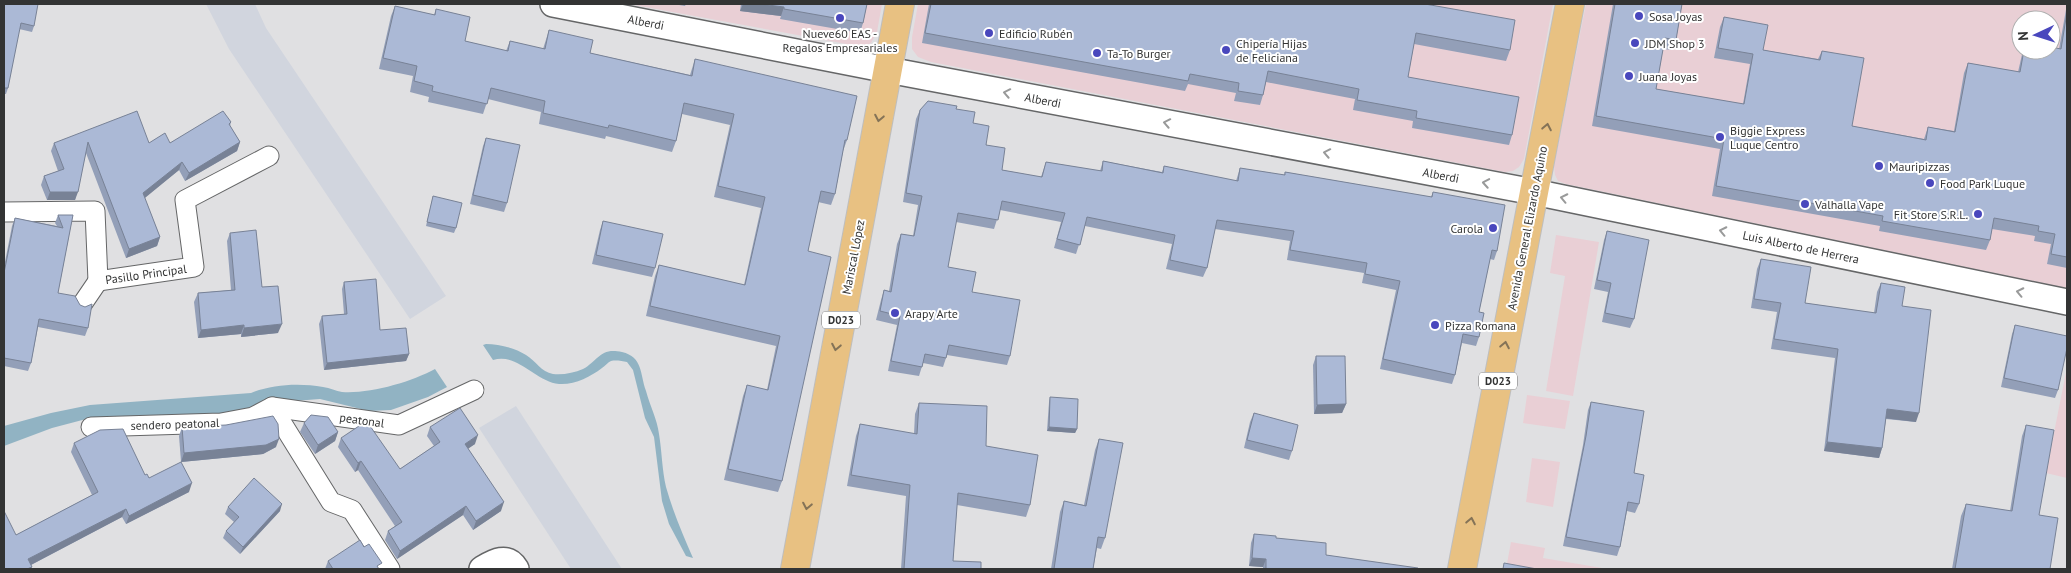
<svg xmlns="http://www.w3.org/2000/svg" width="2071" height="573" font-family="'PT Sans',sans-serif">
<style>
.commercial{fill:#e9cfd5;fill-rule:evenodd}
.built{fill:#d1d5de}
.water{fill:#91b3c3}
.lines{fill:none;stroke-linecap:round;stroke-linejoin:round}
.pedestrian-casing{stroke:#656667;stroke-width:21}
.minor-casing{stroke:#656667;stroke-width:28}
.primary-casing{stroke:#bebebe;stroke-width:30}
.pedestrian{stroke:#fff;stroke-width:19}
.minor{stroke:#fff;stroke-width:25}
.primary{stroke:#e8c182;stroke-width:28}
.wall{fill:#939fb8}
.shaded-wall{fill:#788296}
.building{fill:#abb9d6;stroke:#788296}
.oneway{stroke:#999a9a}
.oneway2{stroke:#847357}
.poi-dot{fill:#4947bd;stroke:#fff;stroke-width:2}
.labels{text-anchor:middle;dominant-baseline:central;stroke-width:4;stroke-linejoin:round;paint-order:stroke}
.shield{fill:#fff;stroke:#707171;stroke-width:1}
.shield-label{font-size:11px;font-weight:bold;fill:#333434}
.poi-label{font-size:12px;fill:#333434;stroke:#fff;text-anchor:start}
.street-label{font-size:12px;fill:#333434;stroke:#fff}
</style>
<rect width="100%" height="100%" fill="#e0e0e2"/>
<g class="commercial">
<path d="M629,4H882L877,32L871,43L863,47Z"/>
<path d="M918,4H1553L1524,159L1519,167L1513,171L1505,172L931,62L918,57L912,49V37Z"/>
<path d="M1586,4H2067V288L1566,184L1558,181L1555,175L1554,166ZM2021,20H2051V50H2021Z"/>
<path d="M1556,235L1599,242L1573,396L1546,391L1565,276L1550,273Z"/>
<path d="M2067,367V478L2046,473Z"/>
<path d="M1527,395L1570,401L1565,429L1523,423Z"/>
<path d="M1532,458L1560,462L1553,507L1526,502Z"/>
<path d="M1511,542L1545,548L1543,558L1608,569H1506Z"/>
</g>
<g class="built">
<path d="M206,4H255L266,28L446,296L410,319L229,49Z"/>
<path d="M516,406L622,569H571L479,428Z"/>
</g>
<g class="water">
<path d="M486,344C499,344 515,348 526,355C536,361 541,372 553,374C563,375 574,373 583,369C599,360 600,347 622,352C643,357 640,374 646,391C650,406 657,419 659,434C662,452 662,470 666,487C673,512 683,535 693,558L686,556L669,524L662,501L654,437L645,418L633,370L627,362C622,361 616,360 611,361C608,362 605,366 602,368C590,377 575,385 559,384C536,382 517,352 493,360L483,345Z"/>
<path d="M435,369L447,387L428,397L391,410L369,411L320,399L281,402L248,415L90,418L52,428L4,446V426L51,413L90,405L251,393C273,384 300,383 323,387C330,388 336,391 342,392C370,394 411,382 435,369Z"/>
</g>
<g class="lines">
<g class="pedestrian-casing">
<g id="pedestrian">
<path d="M4,212L95,211L98,281L194,267L185,200L269,156"/>
<path d="M83,303L98,281"/>
<path d="M272,407L399,425L474,390"/>
<path d="M91,427L221,423L253,417L272,407L331,502L352,510L390,569"/>
</g>
</g>
<g class="minor-casing">
<g id="minor">
<path d="M553,4L888,70L1534,192L2067,302"/>
<path d="M482,569C494,562 507,554 516,569"/>
</g>
</g>
<g class="primary-casing">
<g id="primary">
<path d="M795,569L900,4"/>
<path d="M1462,569L1570,4"/>
</g>
</g>
<use href="#pedestrian" class="pedestrian"/>
<use href="#minor" class="minor"/>
<use href="#primary" class="primary"/>
</g>
<g class="wall">
<path d="M4,4L34,26L32,32L19,29L8,88L6,94H4Z"/>
<path d="M673,4H686L685,6Z"/>
<path d="M741,4H867L863,23L860,33L780,19L781,16L740,11Z"/>
<path d="M929,4H1425L1510,50L1506,61L1414,44L1408,77L1512,135L1509,145L1412,128L1413,121L1353,110L1355,99L1266,82L1263,95L1260,105L1234,101L1236,93L1188,84L1185,91L922,43Z"/>
<path d="M1613,4H1682L1676,40L1672,50L1663,49L1656,89L1743,104L1750,64L1714,58L1720,27L1724,17L1763,50L1818,59L1822,51L1852,126L1924,139L1928,127L1954,131L1964,73L1968,63L2018,72L2023,50H2051L2059,49L2067,4V268L2047,264L2051,244L2034,241L2035,236L1992,229L1990,240L1986,250L1879,231L1880,226L1712,196L1720,149L1592,126Z"/>
<path d="M395,6L434,15L436,9L465,41L506,51L510,41L543,49L549,30L590,53L690,75L695,59L847,140L843,151L835,194L831,205L818,202L808,251L782,481L778,492L724,480L743,396L747,385L767,390L776,346L646,316L655,276L659,265L744,285L761,208L714,197L730,125L682,114L676,141L672,152L606,136L605,139L539,124L541,112L488,99L483,114L428,102L429,97L410,92L413,76L379,69L391,16Z"/>
<path d="M956,109L973,123L1002,170L1041,177L1046,162L1100,171L1103,161L1162,172L1164,166L1236,181L1240,168L1284,175L1285,172L1431,197L1433,192L1497,251L1494,260L1490,259L1479,312V337L1476,346L1462,343L1455,375L1452,384L1380,369L1396,290L1362,283L1364,273L1287,260L1290,241L1215,229L1207,268L1203,277L1166,269L1172,244L1085,226L1076,254L1054,248L1061,222L1000,210L994,229L956,222L948,267L972,292L1010,356L1007,365L947,355L943,367L923,363L919,376L888,371L897,325L876,320L881,300L884,290L889,291L897,244L901,234L913,236L918,205L903,202L916,119L920,110Z"/>
<path d="M231,122L230,126L240,142L237,151L185,181L179,170L144,198L160,237L157,246L126,258L86,153L75,200H47L41,185L44,176L58,171L51,151L54,143H170Z"/>
<path d="M486,138L507,203L504,212L470,204L483,146Z"/>
<path d="M433,196L456,228L454,233L426,226Z"/>
<path d="M58,215H73L58,293L88,328L85,336L38,327L31,363L28,371L4,366V267L12,226L15,218L57,226L55,223Z"/>
<path d="M603,221L655,268L652,277L592,264L600,230Z"/>
<path d="M1607,231L1634,319L1630,328L1602,322L1608,292L1594,289L1604,240Z"/>
<path d="M230,233L262,287L278,333L241,337V334L198,338L194,302L198,293L231,290L227,241Z"/>
<path d="M1761,259L1805,303L1874,313L1877,292L1881,283L1902,306L1916,422L1886,419L1882,448L1879,458L1824,451L1835,358L1771,349L1777,312L1751,308L1757,269Z"/>
<path d="M344,282L380,330L409,354L406,361L324,370L319,324L322,316L344,314L342,289Z"/>
<path d="M2015,325L2058,390L2055,398L2001,387L2012,334Z"/>
<path d="M1316,356L1346,404L1342,413L1314,414L1313,365Z"/>
<path d="M1050,397L1077,429L1075,433L1047,431L1049,402Z"/>
<path d="M1591,402L1634,473L1639,504L1635,513L1627,511L1620,547L1617,556L1563,546L1583,445L1588,410Z"/>
<path d="M919,403L986,446L1030,505L1026,517L957,505L953,561L981,569H901L906,496L847,486L856,436L860,424L914,434L915,414Z"/>
<path d="M1254,413L1292,451L1289,460L1244,448L1250,422Z"/>
<path d="M304,423L338,432L335,441L315,454L300,432Z"/>
<path d="M2026,425L2039,515L2050,569H1952L1961,516L1966,504L2010,511L2022,436Z"/>
<path d="M182,427L276,447L263,454L181,462L179,436Z"/>
<path d="M430,427L475,444L468,448L501,511L473,530L463,515L397,559L385,540L388,531L395,526L358,470L355,472L338,447L341,438L400,469L434,446L427,436Z"/>
<path d="M1099,439L1105,538L1101,549L1097,548L1093,569H1051L1060,512L1064,501L1084,505L1095,450Z"/>
<path d="M74,443L145,475L149,478L189,492L126,524L122,517L31,565L32,567L31,569H4L16,535L92,495L71,452Z"/>
<path d="M228,507L280,511L240,554L223,538L226,531L234,522L225,514Z"/>
<path d="M1254,534L1276,538L1326,555L1418,569H1263V567L1249,566L1251,543Z"/>
<path d="M328,561L380,569H325Z"/>
</g>
<g class="shaded-wall">
<path d="M743,4H760L784,7L781,16L740,11Z"/>
<path d="M240,142L237,151L185,181L189,173Z"/>
<path d="M182,162L179,170L140,202L143,193Z"/>
<path d="M50,192H78L75,200H47Z"/>
<path d="M160,237L157,246L126,258L129,249Z"/>
<path d="M282,324L278,333L241,337L244,328Z"/>
<path d="M244,325L241,334L198,338L201,330Z"/>
<path d="M409,354L406,361L324,370L327,363Z"/>
<path d="M1346,404L1342,413L1314,414L1317,405Z"/>
<path d="M1887,409L1919,413L1916,422L1883,418Z"/>
<path d="M1049,427L1077,429L1075,433L1047,431Z"/>
<path d="M338,432L335,441L315,454L318,445Z"/>
<path d="M478,435L475,444L462,453L465,444Z"/>
<path d="M279,439L276,447L263,454L181,462L184,453Z"/>
<path d="M1827,442L1882,448L1879,458L1824,451Z"/>
<path d="M361,461L358,470L355,472L358,463Z"/>
<path d="M192,483L189,492L126,524L129,516Z"/>
<path d="M504,502L501,511L473,530L476,521Z"/>
<path d="M282,504L280,511L240,554L243,547Z"/>
<path d="M466,506L463,515L397,559L400,551Z"/>
<path d="M126,509L122,517L25,568L28,559Z"/>
<path d="M1252,558L1266,559L1263,567L1249,566Z"/>
</g>
<g class="building">
<path d="M4,4H38L34,26L21,23L8,88H4Z"/>
<path d="M760,4H867L863,23L784,9V7Z"/>
<path d="M931,4H1425L1515,20L1510,50L1416,33L1408,77L1519,97L1512,135L1416,118L1417,111L1357,100L1359,89L1268,71L1263,95L1238,91L1239,83L1190,74L1188,81L925,33Z"/>
<path d="M1615,4H1682L1676,40L1665,38L1656,89L1744,104L1753,54L1718,48L1724,17L1768,25L1763,50L1820,60L1822,51L1864,58L1852,126L1926,140L1928,127L1955,132L1968,63L2020,72L2024,50H2051V47L2061,49L2067,12V257L2051,254L2055,234L2038,231L2039,226L1994,218L1990,240L1882,221L1883,216L1716,186L1724,139L1596,116Z"/>
<path d="M395,6L435,15L436,9L470,17L465,41L508,51L510,41L545,49L549,30L593,40L590,53L692,76L695,59L857,96L847,140H845L835,194L821,191L808,251L831,257L782,481L728,469L747,385L768,390L780,336L650,306L659,265L745,285L765,197L718,186L734,114L684,103L676,141L609,125L608,128L543,113L545,101L491,88L487,104L432,91L433,86L414,81L417,66L383,58Z"/>
<path d="M928,101L957,106L956,109L975,112L973,123L989,126L986,145L1005,148L1002,170L1042,177L1046,162L1102,171L1103,161L1163,173L1164,166L1238,181L1240,168L1285,175V172L1432,197L1433,192L1505,205L1497,251L1492,250L1479,312L1484,313L1479,337L1463,334L1455,375L1383,359L1400,281L1365,274L1367,263L1290,250L1294,231L1217,220L1207,268L1170,260L1175,235L1087,217L1080,245L1057,239L1065,213L1002,201L998,220L958,213L948,267L976,272L972,292L1020,300L1010,356L949,345L946,358L925,354L922,367L891,361L900,316L880,311L884,290L891,292L901,234L914,236L922,196L906,193L920,110Z"/>
<path d="M137,111L149,143L165,133L170,143L223,111L231,122L229,124L240,142L189,173L182,162L143,193L160,237L129,249L88,142L78,192H50L44,176L64,169L54,143Z"/>
<path d="M486,138L520,145L507,203L473,195Z"/>
<path d="M433,196L462,203L456,228L427,222Z"/>
<path d="M58,215H73L58,293L75,296L80,305L85,307L92,304L88,328L39,319L31,363L4,358V273L15,218L63,228Z"/>
<path d="M603,221L663,234L655,268L596,255Z"/>
<path d="M256,230L262,287L278,286L282,324L244,328V325L201,330L198,293L235,290L230,233Z"/>
<path d="M1607,231L1649,240L1634,319L1605,313L1611,283L1597,280Z"/>
<path d="M1761,259L1811,267L1805,303L1876,313L1881,283L1905,287L1902,306L1931,310L1919,413L1887,409L1882,448L1827,442L1838,349L1774,339L1781,303L1754,299Z"/>
<path d="M376,279L380,330L406,328L409,354L327,363L322,316L347,314L344,282Z"/>
<path d="M2015,325L2067,336V348L2058,390L2004,378Z"/>
<path d="M1316,356H1345L1346,404L1317,405Z"/>
<path d="M1050,397L1078,399L1077,429L1049,427Z"/>
<path d="M1591,402L1644,411L1634,473L1644,475L1639,504L1628,502L1620,547L1566,537L1586,436Z"/>
<path d="M919,403L987,406L986,446L1038,455L1030,505L958,493L953,561L981,562V569H904L910,485L851,475L860,424L917,434Z"/>
<path d="M460,408L478,435L465,444L504,502L476,521L466,506L400,551L388,531L402,522L361,461L358,463L341,438L365,422L368,423L400,469L440,442L430,427Z"/>
<path d="M1254,413L1298,425L1292,451L1247,440Z"/>
<path d="M311,415L328,417L338,432L318,445L304,423Z"/>
<path d="M273,416L278,424L279,439L266,445L184,453L182,427L226,425Z"/>
<path d="M2026,425L2054,430L2039,515L2058,518L2050,569H1955L1966,504L2012,511Z"/>
<path d="M123,429L145,475L147,474L149,478L181,462L192,483L129,516L126,509L28,559L32,567L27,569H4V511L16,535L98,492L74,443L100,430Z"/>
<path d="M1099,439L1123,443L1105,538L1098,537L1093,569H1054L1064,501L1086,506Z"/>
<path d="M254,478L282,504L243,547L226,531L239,517L228,507Z"/>
<path d="M1254,534L1276,536V538L1326,543V555L1418,568V569H1266V559L1252,558Z"/>
<path d="M360,540L364,547L369,544L382,563L377,566L379,569H333L328,561Z"/>
<path d="M1504,563L1537,569H1503Z"/>
</g>
<defs><path id="oneway-chevron" d="M-2-3.5L2.5 0L-2 3.5" fill="none" stroke-width="1.6" stroke-linecap="round" stroke-linejoin="round" transform="scale(1.25)"/></defs>
<g class="oneway">
<use href="#oneway-chevron" transform="translate(1007 93) rotate(-169)"/>
<use href="#oneway-chevron" transform="translate(1167 123) rotate(-169)"/>
<use href="#oneway-chevron" transform="translate(1327 153) rotate(-169)"/>
<use href="#oneway-chevron" transform="translate(1486 183) rotate(-170)"/>
<use href="#oneway-chevron" transform="translate(1564 198) rotate(-168)"/>
<use href="#oneway-chevron" transform="translate(1723 231) rotate(-168)"/>
<use href="#oneway-chevron" transform="translate(2020 292) rotate(-168)"/>
</g>
<g class="oneway2">
<use href="#oneway-chevron" transform="translate(879 118) rotate(101)"/>
<use href="#oneway-chevron" transform="translate(1547 127) rotate(-79)"/>
<use href="#oneway-chevron" transform="translate(1505 345) rotate(-79)"/>
<use href="#oneway-chevron" transform="translate(836 347) rotate(101)"/>
<use href="#oneway-chevron" transform="translate(807 506) rotate(101)"/>
<use href="#oneway-chevron" transform="translate(1471 521) rotate(-79)"/>
</g>
<g class="poi-dot">
<circle cx="1639" cy="16" r="5"/>
<circle cx="840" cy="18" r="5"/>
<circle cx="989" cy="33" r="5"/>
<circle cx="1635" cy="43" r="5"/>
<circle cx="1226" cy="50" r="5"/>
<circle cx="1097" cy="53" r="5"/>
<circle cx="1629" cy="76" r="5"/>
<circle cx="1720" cy="137" r="5"/>
<circle cx="1879" cy="166" r="5"/>
<circle cx="1930" cy="183" r="5"/>
<circle cx="1805" cy="204" r="5"/>
<circle cx="1978" cy="214" r="5"/>
<circle cx="1493" cy="228" r="5"/>
<circle cx="895" cy="313" r="5"/>
<circle cx="1435" cy="325" r="5"/>
</g>
<g class="labels">
<g class="shield">
<rect x="822" y="311.5" width="38" height="17" rx="4"/>
<rect x="1479" y="372.5" width="38" height="17" rx="4"/>
</g>
<g class="shield-label">
<text x="841" y="320">D023</text>
<text x="1498" y="381">D023</text>
</g>
<g class="poi-label">
<text x="1649" y="16">Sosa Joyas</text>
<text x="840" y="33" text-anchor="middle">Nueve60 EAS -<tspan x="840" dy="14">Regalos Empresariales</tspan></text>
<text x="999" y="33">Edificio Rubén</text>
<text x="1236" y="43">Chipería Hijas<tspan x="1236" dy="14">de Feliciana</tspan></text>
<text x="1645" y="43">JDM Shop 3</text>
<text x="1107" y="53">Ta-To Burger</text>
<text x="1639" y="76">Juana Joyas</text>
<text x="1730" y="130">Biggie Express<tspan x="1730" dy="14">Luque Centro</tspan></text>
<text x="1889" y="166">Mauripizzas</text>
<text x="1940" y="183">Food Park Luque</text>
<text x="1815" y="204">Valhalla Vape</text>
<text x="1968" y="214" text-anchor="end">Fit Store S.R.L.</text>
<text x="1483" y="228" text-anchor="end">Carola</text>
<text x="905" y="313">Arapy Arte</text>
<text x="1445" y="325">Pizza Romana</text>
</g>
<g class="street-label">
<text transform="translate(646 22) rotate(11)">Alberdi</text>
<text transform="translate(1043 100) rotate(11)">Alberdi</text>
<text transform="translate(1441 175) rotate(11)">Alberdi</text>
<text transform="translate(1527 228) rotate(-79)">Avenida General Elizardo Aquino</text>
<text transform="translate(1801 247) rotate(12)">Luis Alberto de Herrera</text>
<text transform="translate(853 257) rotate(-79)">Mariscal López</text>
<text transform="translate(146 274) rotate(-8)">Pasillo Principal</text>
<text transform="translate(362 420) rotate(8)">peatonal</text>
<text transform="translate(175 424) rotate(-2)">sendero peatonal</text>
</g>
</g>
<rect width="2071" height="573" fill="none" stroke="#333434" stroke-width="10"/>
<g transform="translate(2036 35) rotate(266)"><circle r="24" fill="#ffffff" stroke="#adaeae"/>
<path d="M0-4L9 19L0 12L-9 19Z" fill="#4947bd"/>
<text y="-8" font-size="14" font-weight="bold" text-anchor="middle" fill="#333434">N</text>
</g>
</svg>
